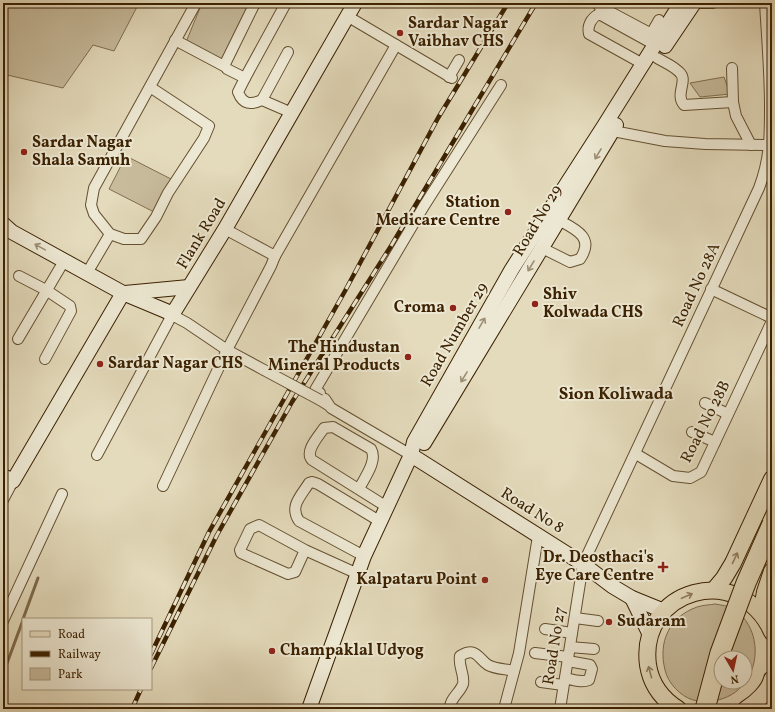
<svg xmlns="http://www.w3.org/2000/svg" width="775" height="712" font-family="Vollkorn,serif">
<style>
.green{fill:#c7bb9c;stroke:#816e4e;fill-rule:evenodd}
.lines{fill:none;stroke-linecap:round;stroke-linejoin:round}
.stream{stroke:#7e6b4b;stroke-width:3}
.street-casing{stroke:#655030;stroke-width:12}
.secondary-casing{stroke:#3b2101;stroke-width:16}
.primary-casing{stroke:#3b2101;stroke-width:18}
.street{stroke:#ede8d3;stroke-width:10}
.secondary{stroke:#ede8d3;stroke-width:14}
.primary{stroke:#e4dbbc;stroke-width:16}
.rail-casing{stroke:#3b2101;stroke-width:4.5}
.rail{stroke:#ede8d3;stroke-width:3;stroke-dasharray:9;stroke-linecap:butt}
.street-bridge-casing{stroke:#655030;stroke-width:12;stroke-linecap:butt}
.highway-bridge-casing{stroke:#3b2101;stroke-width:21;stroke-linecap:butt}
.street-bridge{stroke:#ede8d3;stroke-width:10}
.highway-bridge{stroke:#e4dbbc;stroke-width:19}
.oneway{stroke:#9d8e74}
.oneway2{stroke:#907e5e}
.poi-dot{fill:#8f2418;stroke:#ede8d3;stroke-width:1.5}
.labels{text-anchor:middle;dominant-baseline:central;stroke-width:4;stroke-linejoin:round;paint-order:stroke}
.poi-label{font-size:16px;font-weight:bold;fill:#3b2101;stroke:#ede8d3;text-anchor:start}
.street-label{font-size:16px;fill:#3b2101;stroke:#ede8d3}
.neighbourhood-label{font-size:17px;font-weight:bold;fill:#3b2101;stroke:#ede8d3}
</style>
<rect width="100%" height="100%" fill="#e4dbbc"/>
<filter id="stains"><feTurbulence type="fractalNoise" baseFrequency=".005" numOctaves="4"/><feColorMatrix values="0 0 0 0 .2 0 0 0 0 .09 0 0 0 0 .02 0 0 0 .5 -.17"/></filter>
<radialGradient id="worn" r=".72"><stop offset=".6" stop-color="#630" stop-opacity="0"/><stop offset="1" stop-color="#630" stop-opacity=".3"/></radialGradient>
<g class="green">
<path d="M3,3H139L114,51L93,45L63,88L3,74Z"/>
<path d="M202,3H238L250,8L226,64L184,47Z"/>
<path d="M724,77L730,94L700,97L690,83Z"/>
<path d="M126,156L171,179L154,212L109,189Z"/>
<path d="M715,604C721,605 728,606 733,608C775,637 755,712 693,700C680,696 668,683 665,670C658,642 669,617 697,607C703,605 709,605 715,604ZM721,658H745V682H721Z"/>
</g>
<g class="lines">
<g class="stream">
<path d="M23,619L38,578"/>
<path d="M3,674L23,620"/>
</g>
<g class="street-casing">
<g id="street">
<path d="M692,3H713"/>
<path d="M599,6L659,38"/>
<path d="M347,16L452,78"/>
<path d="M651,34L659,20"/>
<path d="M175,40L224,66L255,3"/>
<path d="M657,58C664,62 676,67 681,74C687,82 675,95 684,105L733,102"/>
<path d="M643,64L589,34C587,26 591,18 599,14L655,45"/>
<path d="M732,68L733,102L736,116L751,145"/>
<path d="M227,69L245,78L286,3"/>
<path d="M449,77L459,60"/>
<path d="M245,78L238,92C243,105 251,105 262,100L292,113"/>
<path d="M150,87L209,126L204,138L168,193L156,217L141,239H124L110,234L94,214L91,205L94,188L196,3"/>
<path d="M262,100L288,52"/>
<path d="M607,128L613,131L665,141L705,144L770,145"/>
<path d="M225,229L275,256L396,45"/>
<path d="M542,248L570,262L580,259C597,235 570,227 553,217"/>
<path d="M87,273L110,234"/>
<path d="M19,276L46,290L70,306L71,311L45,359"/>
<path d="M711,289L772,318"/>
<path d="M18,339L64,261"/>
<path d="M325,399L331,408L411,455"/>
<path d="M705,403L728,414"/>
<path d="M328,405L320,400V393L315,390L424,206L501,85"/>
<path d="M692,432L715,442"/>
<path d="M636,454L673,476L690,478L701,472L772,321"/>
<path d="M97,455L172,315L187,323L227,350L264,370"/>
<path d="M163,486L227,350L271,266L275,256"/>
<path d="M359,489C364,478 378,461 371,449L333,427L324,428C319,436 304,451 312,460L387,507"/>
<path d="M3,500L13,481"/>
<path d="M305,550L295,572L288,574L241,553L240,550L250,529L259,525L305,550L358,574"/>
<path d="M364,556L299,521C289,506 301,496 309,483L312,482L318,484L381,522"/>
<path d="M575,618L598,621"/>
<path d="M3,621L62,494"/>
<path d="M545,629L572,633"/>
<path d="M570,647L594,649"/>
<path d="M535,653L568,657"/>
<path d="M565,678C573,680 581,683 589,680L592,669L590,665L568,661"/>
<path d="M541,682L563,685"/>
<path d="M450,709C449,699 460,693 463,684C465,675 458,666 460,656C477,646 478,659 488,665C495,669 506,669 514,671"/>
<path d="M504,709L519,653L538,536"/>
<path d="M560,709L583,564L759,188C770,159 770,137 770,107C770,72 767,38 765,3"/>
</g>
</g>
<g class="secondary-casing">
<g id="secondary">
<path d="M665,46L694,3"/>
<path d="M3,224L12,232L123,293L166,311L172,315L225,229L355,3"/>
<path d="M125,293L189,287"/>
<path d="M424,443L616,125"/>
<path d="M411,455L583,564L612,586L632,598L664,611"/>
<path d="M3,476L13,481L123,293"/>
<path d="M632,598L650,635"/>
<path d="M309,709L364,556L411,455L414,442L512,269L604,126L681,3"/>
</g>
</g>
<g class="primary-casing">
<g id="primary">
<path d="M714,590L724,578L733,563L772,479"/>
<path d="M766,619L763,603L765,592L772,571"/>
<path d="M678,709C662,699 651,684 648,665C638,589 740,560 772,632"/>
<path d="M746,709C756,703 769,691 772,679"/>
</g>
</g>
<use href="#street" class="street"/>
<use href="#secondary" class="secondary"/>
<use href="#primary" class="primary"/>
<g class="rail-casing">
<g id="rail">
<path d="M151,654L209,532L345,291L438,118L508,3"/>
<path d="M151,668L217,535L292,402L391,246L536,3"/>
<path d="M132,709L141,689"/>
</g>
</g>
<use href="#rail" class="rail"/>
<g class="street-bridge-casing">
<path id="street-bridge" d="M264,370L320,400"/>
</g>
<g class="highway-bridge-casing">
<path id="highway-bridge" d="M705,709L720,653L746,583L772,524"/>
</g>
<use href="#street-bridge" class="street-bridge"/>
<use href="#highway-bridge" class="highway-bridge"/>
</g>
<defs><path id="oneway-shaft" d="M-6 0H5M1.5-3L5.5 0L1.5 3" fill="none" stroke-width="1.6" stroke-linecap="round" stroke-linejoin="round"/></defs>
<g class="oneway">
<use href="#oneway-shaft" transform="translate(598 154) rotate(121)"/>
<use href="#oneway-shaft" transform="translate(40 247) rotate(-151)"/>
<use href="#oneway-shaft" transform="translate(531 266) rotate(121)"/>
<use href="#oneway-shaft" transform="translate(482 323) rotate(-60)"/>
<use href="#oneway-shaft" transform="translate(464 377) rotate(121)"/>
</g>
<g class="oneway2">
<use href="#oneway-shaft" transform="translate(735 558) rotate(-65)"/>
<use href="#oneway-shaft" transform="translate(687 596) rotate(-23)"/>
<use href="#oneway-shaft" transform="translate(650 672) rotate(-105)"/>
</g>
<g class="poi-dot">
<circle cx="400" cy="33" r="4"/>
<circle cx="24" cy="152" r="4"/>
<circle cx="508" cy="212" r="4"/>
<circle cx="535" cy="304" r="4"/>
<circle cx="453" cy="308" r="4"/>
<circle cx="408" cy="357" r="4"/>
<circle cx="100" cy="364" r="4"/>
<path d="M661 561h4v4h4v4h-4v4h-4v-4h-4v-4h4z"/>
<circle cx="485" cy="580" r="4"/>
<circle cx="609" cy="622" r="4"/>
<circle cx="272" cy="651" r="4"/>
</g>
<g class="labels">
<g class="poi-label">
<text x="408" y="24">Sardar Nagar<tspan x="408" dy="18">Vaibhav CHS</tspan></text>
<text x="32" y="143">Sardar Nagar<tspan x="32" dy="18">Shala Samuh</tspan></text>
<text x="500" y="203" text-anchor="end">Station<tspan x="500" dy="18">Medicare Centre</tspan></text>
<text x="543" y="295">Shiv<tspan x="543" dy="18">Kolwada CHS</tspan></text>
<text x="445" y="308" text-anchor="end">Croma</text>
<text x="400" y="348" text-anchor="end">The Hindustan<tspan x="400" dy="18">Mineral Products</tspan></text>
<text x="108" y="364">Sardar Nagar CHS</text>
<text x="654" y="558" text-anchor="end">Dr. Deosthaci's<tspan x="654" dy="18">Eye Care Centre</tspan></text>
<text x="477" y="580" text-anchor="end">Kalpataru Point</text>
<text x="617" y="622">Sudaram</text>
<text x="280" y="651">Champaklal Udyog</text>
</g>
<g class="street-label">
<text transform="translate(538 221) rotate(-59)">Road No 29</text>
<text transform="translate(202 234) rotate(-59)">Flank Road</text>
<text transform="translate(697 285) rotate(-65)">Road No 28A</text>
<text transform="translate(455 335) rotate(-60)">Road Number 29</text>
<text transform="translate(706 422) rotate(-63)">Road No 28B</text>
<text transform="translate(532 511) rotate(32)">Road No 8</text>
<text transform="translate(555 646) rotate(-81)">Road No 27</text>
</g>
<g class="neighbourhood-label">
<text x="616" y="394">Sion Koliwada</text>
</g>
</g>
<rect width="775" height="712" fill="none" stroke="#e4dbbc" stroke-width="16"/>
<rect x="4" y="4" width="767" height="704" fill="none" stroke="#3b2101" stroke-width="2"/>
<rect x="8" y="8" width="759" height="696" fill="none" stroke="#3b2101"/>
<rect x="22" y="618" width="130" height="72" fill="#ede8d3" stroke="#a6987f"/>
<rect x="30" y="631" width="20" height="6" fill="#e4dbbc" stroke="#a6987f"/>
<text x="58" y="638" font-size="12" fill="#3b2101">Road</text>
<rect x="30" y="651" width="20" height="6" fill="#3b2101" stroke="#a6987f"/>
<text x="58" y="658" font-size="12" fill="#3b2101">Railway</text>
<rect x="30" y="668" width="20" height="12" fill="#c7bb9c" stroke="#a6987f"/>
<text x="58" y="678" font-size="12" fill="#3b2101">Park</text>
<g transform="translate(733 670) rotate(171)"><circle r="19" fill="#ede8d3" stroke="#a6987f"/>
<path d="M0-3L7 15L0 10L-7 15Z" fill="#8f2418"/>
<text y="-6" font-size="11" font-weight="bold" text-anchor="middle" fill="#3b2101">N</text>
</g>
<rect width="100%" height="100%" filter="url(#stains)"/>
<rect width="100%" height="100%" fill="url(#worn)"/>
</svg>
